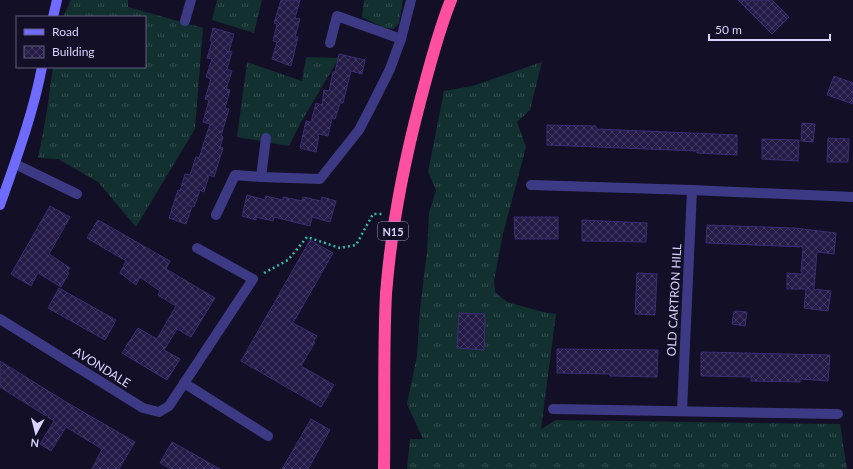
<svg xmlns="http://www.w3.org/2000/svg" width="853" height="469" font-family="Lato,sans-serif">
<style>
.grass{fill:url(#grass-tufts)}
.building{fill:url(#building-cross-hatch);stroke:#3b2d73}
.lines{fill:none;stroke-linecap:round;stroke-linejoin:round}
.path{stroke:#2fb8b0;stroke-width:2.5;stroke-dasharray:2 3;stroke-linecap:butt}
.street{stroke:#3d3a85;stroke-width:10}
.secondary{stroke:#6f6bff;stroke-width:10}
.highway{stroke:#ff4fa3;stroke-width:12}
.labels{text-anchor:middle;dominant-baseline:central;stroke-width:3;stroke-linejoin:round;paint-order:stroke}
.shield{fill:#130f26;stroke:#9e99be;stroke-width:1}
.shield-label{font-size:11px;font-weight:bold;fill:#d9d4ff}
.street-label{font-size:12px;fill:#d9d4ff;stroke:#130f26}
</style>
<defs>
<pattern id="grass-tufts" width="24" height="20" patternUnits="userSpaceOnUse"><rect width="24" height="20" fill="#12302f"/><path d="M3 7l-1-3M5 7V3M7 7l1-3M15 17l-1-3M17 17v-4M19 17l1-3" fill="none" stroke="#344d4e"/></pattern>
<pattern id="building-cross-hatch" width="8" height="8" patternUnits="userSpaceOnUse"><rect width="8" height="8" fill="#241b47"/><path d="M0 0l8 8M0 8l8-8" fill="none" stroke="#433b63"/></pattern>
</defs>
<rect width="100%" height="100%" fill="#130f26"/>
<g class="grass">
<path d="M71,0H128V7L203,28L195,129L136,227L98,182L58,159L38,158L46,116L53,67H145V17H63Z"/>
<path d="M217,0H262L254,33L212,20Z"/>
<path d="M364,0H403L399,23L394,29L384,28L362,17Z"/>
<path d="M306,57L339,58L300,124L289,146L237,137L247,62L302,81Z"/>
<path d="M542,62L530,110L517,122L526,147L503,234L494,281L495,292L507,302L543,312L556,314L541,429L556,420L840,424L847,469H407L410,439H423L407,404L417,356L420,309L427,252L429,213L436,190L428,172L444,91L472,86Z"/>
</g>
<g class="building">
<path d="M281,0H300L295,18L300,19L295,37H298L291,66L272,59L277,42L273,41L277,24L274,23Z"/>
<path d="M738,0H772L789,17L772,34Z"/>
<path d="M213,28L234,34L229,51L232,52L227,69L232,71L226,89L230,90L225,108L229,109L221,136L223,137L220,147L223,148L214,177L209,175L204,192L200,190L194,207L192,206L186,224L169,218L178,190L180,191L185,174L190,175L196,157L199,158L210,124L203,122L209,100L205,99L211,79L206,77L212,59L207,58L212,42L210,41Z"/>
<path d="M339,54L365,60L362,74L351,71L343,103H340L335,119L332,118L328,136L319,134L316,152L300,148L306,121L311,122L316,103L322,105L324,90L329,91L333,72H335Z"/>
<path d="M834,76L853,83V104L827,95Z"/>
<path d="M802,123L815,124L813,142L801,141Z"/>
<path d="M547,125L596,126V129L737,135V155L697,153V151L547,145Z"/>
<path d="M828,138L849,139L848,162H827Z"/>
<path d="M762,139L799,140L798,161L762,159Z"/>
<path d="M247,195L265,200L266,196L283,200V197L302,201L303,197L321,201L322,197L336,201L330,222L312,217L310,226L274,217L273,221L256,217V220L242,216Z"/>
<path d="M50,206L70,217L49,254L70,268L67,272L69,273L61,287L38,273L31,286L11,274Z"/>
<path d="M514,217H558V239H515Z"/>
<path d="M98,220L170,261L166,269L215,298L191,337L177,329L164,350L180,359L167,380L122,353L138,328L157,339L176,306L158,295L160,291L140,277L136,285L120,273L126,261L87,238Z"/>
<path d="M582,220L647,223L646,242L582,241Z"/>
<path d="M707,225L794,228L836,233L834,254L817,252L814,289L831,291L828,311L804,308L806,289H787V273L801,274L803,247L706,243Z"/>
<path d="M310,240L333,253L293,323L317,336L313,342H315L301,366L334,385L321,407L241,361Z"/>
<path d="M637,273L657,274L655,315L635,314Z"/>
<path d="M59,288L116,320L105,340L48,308Z"/>
<path d="M734,311L747,312L745,326L732,324Z"/>
<path d="M459,313L485,314L484,350L457,348Z"/>
<path d="M557,349L658,350L657,377L610,376V374L557,373Z"/>
<path d="M701,352L830,355L828,381L800,379V382L751,381V377L701,376Z"/>
<path d="M0,361L66,402L135,442L119,469H92L102,449L66,427L51,451L40,444L54,421L0,387Z"/>
<path d="M311,419L330,430L308,469H282Z"/>
<path d="M172,442L183,448L220,469H171L160,463Z"/>
</g>
<g class="lines">
<path class="path" d="M264,273L288,260L307,237L340,248L356,245L373,214H382"/>
<g class="street">
<path d="M185,21L191,0"/>
<path d="M330,43L337,16L401,39"/>
<path d="M266,138L261,177L320,179L359,130L371,107L390,69L401,39L411,0"/>
<path d="M15,164L77,194"/>
<path d="M531,185L692,190L853,197"/>
<path d="M216,215L235,175L261,177"/>
<path d="M0,319L143,408L159,412L169,406L253,279L197,248"/>
<path d="M184,383L268,436"/>
<path d="M553,409L838,414"/>
<path d="M682,411L692,190"/>
</g>
<g class="secondary">
<path d="M53,17L57,0"/>
<path d="M0,205C16,160 33,114 42,67"/>
</g>
<path class="highway" d="M384,469C385,411 383,352 386,294C391,228 404,162 421,98C430,65 438,32 451,0"/>
</g>
<g class="labels">
<rect class="shield" x="378" y="222" width="30" height="18" rx="3"/>
<g class="shield-label">
<text x="393" y="231">N15</text>
</g>
<g class="street-label">
<text transform="translate(674 300) rotate(-87)">OLD CARTRON HILL</text>
<text transform="translate(102 367) rotate(32)">AVONDALE</text>
</g>
</g>
<rect x="16" y="16" width="130" height="52" fill="#130f26" stroke="#625e7d"/>
<rect x="24" y="29" width="20" height="6" fill="#6f6bff" stroke="#625e7d"/>
<text x="52" y="36" font-size="12" fill="#d9d4ff">Road</text>
<rect x="24" y="46" width="20" height="12" fill="url(#building-cross-hatch)" stroke="#625e7d"/>
<text x="52" y="56" font-size="12" fill="#d9d4ff">Building</text>
<g transform="translate(36 433) rotate(187)" stroke="#130f26" stroke-width="3" paint-order="stroke">
<path d="M0-3L7 15L0 10L-7 15Z" fill="#d9d4ff"/>
<text y="-6" font-size="11" font-weight="bold" text-anchor="middle" fill="#d9d4ff">N</text>
</g>
<path d="M709 34v6h121v-6" fill="none" stroke="#d9d4ff" stroke-width="2"/>
<text x="715" y="34" font-size="12" fill="#d9d4ff" stroke="#130f26" stroke-width="3" paint-order="stroke">50 m</text>
</svg>
